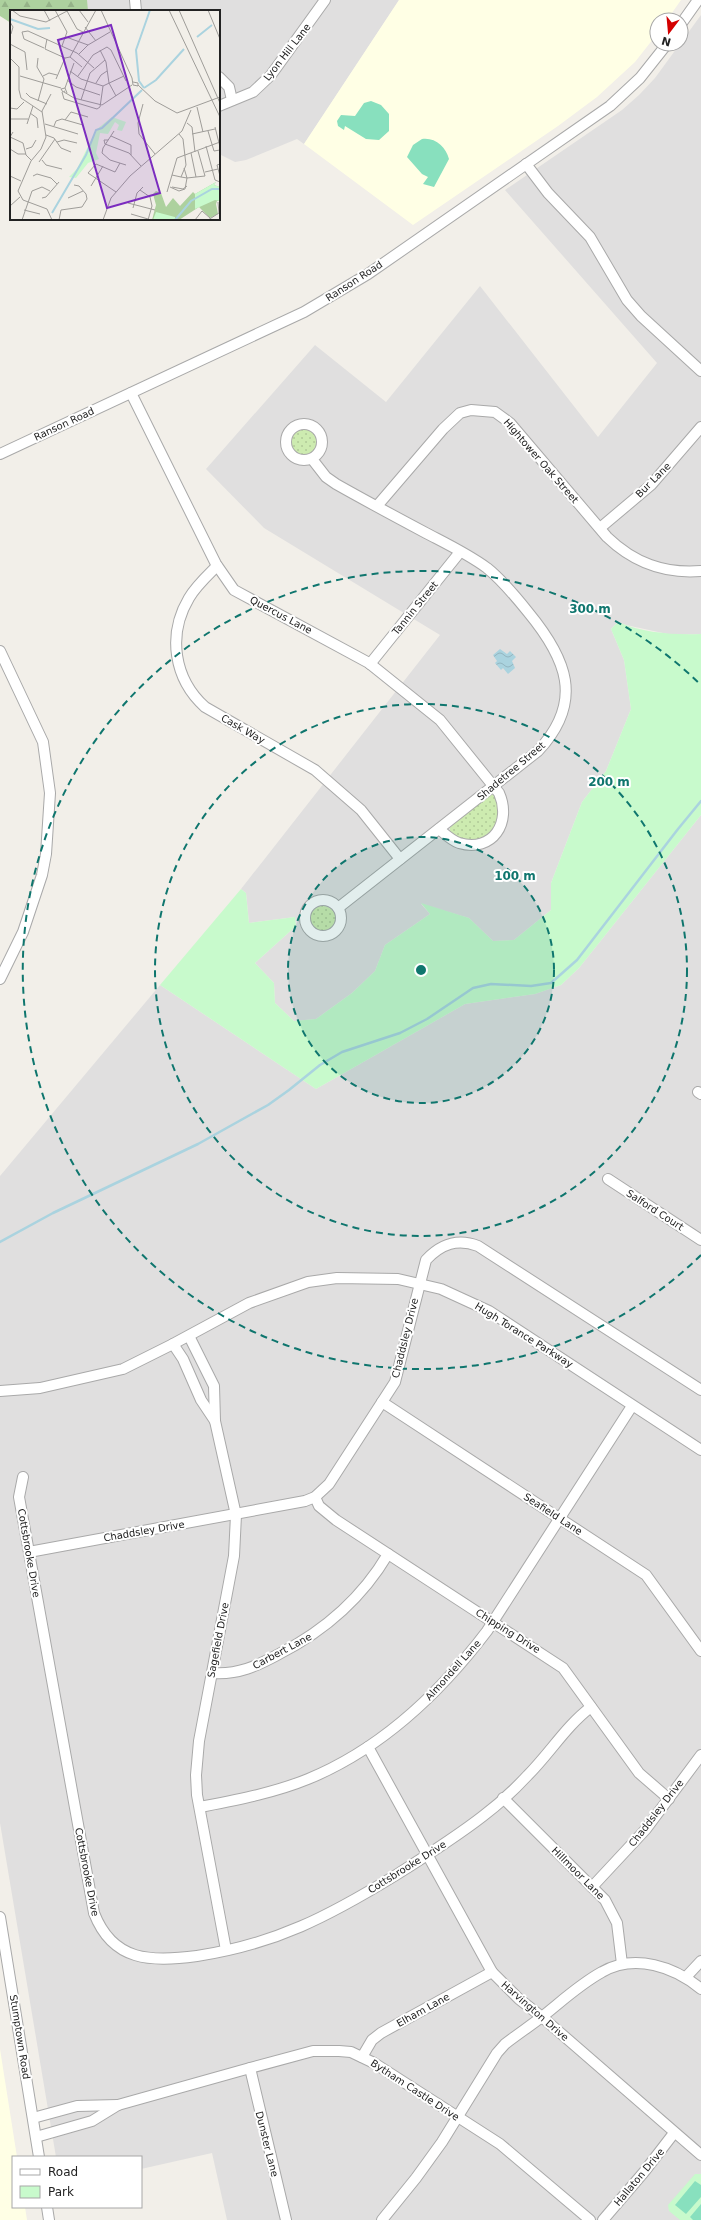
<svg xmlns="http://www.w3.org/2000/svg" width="701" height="2220" font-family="'DejaVu Sans',sans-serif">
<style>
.residential{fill:#e0dfdf}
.education{fill:#ffffe5}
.grass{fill:url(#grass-dots)}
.forest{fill:url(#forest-firs)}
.park{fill:#c8facc}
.pitch{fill:#88e0be}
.water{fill:url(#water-waves)}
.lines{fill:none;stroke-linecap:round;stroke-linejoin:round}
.stream{stroke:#aad3df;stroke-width:2.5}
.minor-casing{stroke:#a9a9a9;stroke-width:12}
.minor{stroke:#fff;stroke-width:10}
.ring{fill:none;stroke:#0f766e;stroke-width:2;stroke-dasharray:7 5}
.labels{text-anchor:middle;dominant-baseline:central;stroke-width:4;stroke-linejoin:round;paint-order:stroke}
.street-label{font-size:10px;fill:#222;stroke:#fff}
.inset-river{fill:none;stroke:#aad3df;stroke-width:2}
.inset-road{fill:none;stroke:#9f9d99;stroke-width:1}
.view{fill:#7b2cbf;fill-opacity:0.15;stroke:#7b2cbf;stroke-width:2}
.inset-edge{fill:none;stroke:#222;stroke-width:2}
.centre{fill:#0f766e;stroke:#fff;stroke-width:2}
.ring-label{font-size:12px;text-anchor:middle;font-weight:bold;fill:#0f766e;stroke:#fff;stroke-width:4;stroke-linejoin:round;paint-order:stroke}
</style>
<defs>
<pattern id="grass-dots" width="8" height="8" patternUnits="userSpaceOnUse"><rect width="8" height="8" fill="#cdebb0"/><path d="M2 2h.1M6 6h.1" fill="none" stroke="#b0c997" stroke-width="1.8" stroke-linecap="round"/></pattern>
<pattern id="forest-firs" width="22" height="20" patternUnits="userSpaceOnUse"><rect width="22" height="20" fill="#add19e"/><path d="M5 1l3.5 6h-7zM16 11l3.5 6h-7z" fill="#95b388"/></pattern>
<pattern id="water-waves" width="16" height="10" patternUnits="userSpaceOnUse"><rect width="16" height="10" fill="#aad3df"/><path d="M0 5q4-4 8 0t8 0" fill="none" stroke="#92b5bf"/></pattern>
</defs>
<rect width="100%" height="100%" fill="#f2efe9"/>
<g class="residential">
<path d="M61,0H399L304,144L297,139L246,160L235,162L219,154V11H61Z"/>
<path d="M701,15V634L672,635L626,625L618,622L611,629L624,660L631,709L606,771L582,802L551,883V910L514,940L493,941L469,918L421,904L430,914L385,945L375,971L352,993L316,1019L294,1021L275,1003L274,983L255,963L296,926L295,917L249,923L246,893L241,889L440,635L264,528L206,469L315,345L386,402L480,286L598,437L657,363L505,190L622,110L639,95L655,78Z"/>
<path d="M701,815V2220H227L212,2153L141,2169V2157H56L0,1823V1176L160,985L316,1089L465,1004L535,994L561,985L579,968Z"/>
</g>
<g class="education">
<path d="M399,0H681L667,20H657V34L635,62L597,97L558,126L413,225L304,144Z"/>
<path d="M0,2049L17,2157H13V2207H25L27,2220H0Z"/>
</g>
<g class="grass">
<circle cx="304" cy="442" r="14"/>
<path d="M490,794L495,795C509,829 482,851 450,833V826Z"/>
<circle cx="323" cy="919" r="13"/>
</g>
<path class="forest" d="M0,0H87L88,11H11V23L0,16Z"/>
<g class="park">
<path d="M618,622C644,633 673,635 701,634V815L579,968L561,985L535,994L465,1004L316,1089L160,985L241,889L246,893L249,923L295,917L296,926L255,963L274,983L275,1003L294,1021L316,1019L352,993L375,971L385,945L430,914L421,903L469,918L493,941L514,940L551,910V883L582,802L606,771L631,709L624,660L611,629Z"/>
<path d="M695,2174H701V2220H680L669,2211L668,2205Z"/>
</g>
<g class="pitch">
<path d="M371,101L381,105L389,114V131L379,140L366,139L345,126L344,130L338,126L337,121L341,115L355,116L364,103Z"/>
<path d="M422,139C435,137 446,147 449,159L434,187L423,184L428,177L422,174L407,157L413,145Z"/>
<path d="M695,2181L701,2185V2197L686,2214L675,2205Z"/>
<path d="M701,2204V2220H693L690,2217Z"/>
</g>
<path class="water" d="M500,649L507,654L510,651L516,657L512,661L515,668L508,674L503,668L501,670L495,663L497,661L493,655Z"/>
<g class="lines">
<path class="stream" d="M0,1242L53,1213L198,1144L268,1105L289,1090L320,1065L342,1052L400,1033L427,1019L473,988L491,984L531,986L551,983L577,960L678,829L701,801"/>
<g class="minor-casing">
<g id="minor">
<path d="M135,0L136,11"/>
<path d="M681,24L698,0"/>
<path d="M219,77L229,87L232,100"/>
<path d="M219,106L253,92L271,75L325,0"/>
<path d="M526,164L548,193L590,237L627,300L641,316L701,371"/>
<path d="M131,393L216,564L234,590L369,663L440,720L499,793C512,822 493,853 459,843C451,840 445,834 439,829"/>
<circle cx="304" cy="442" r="18"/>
<path d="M0,454L304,312L368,274L610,106L640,78L667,44"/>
<path d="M312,459L326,477L336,484C366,501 396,517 426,533C447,544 468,554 487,568C502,580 516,597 528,612C566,658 585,701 538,751L338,908"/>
<path d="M377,506L443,429L460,413L471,410L495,412L510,423L607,537C634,563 664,574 701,571"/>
<path d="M600,528L651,485L701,427"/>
<path d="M217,566C207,576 196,586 189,598C167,635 174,679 205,707L315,770L361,810L400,859"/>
<path d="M0,651L43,742L50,793L46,854L42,875L23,932L0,979"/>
<path d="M370,664L460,552"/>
<circle cx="323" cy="918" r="18"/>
<path d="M698,1092L701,1094"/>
<path d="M608,1179L701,1240"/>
<path d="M189,1336L214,1386L215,1421L236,1515L234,1556L199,1741L196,1775L197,1795L226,1950"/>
<path d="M173,1344L183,1359L201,1400L215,1421"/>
<path d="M0,1391L40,1388L123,1369L173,1344L249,1303L308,1282L337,1278L398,1279L441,1289L489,1311L701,1450"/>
<path d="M382,1402L646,1575L701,1651"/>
<path d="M23,1477L19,1497L94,1913C113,1962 151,1962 197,1956C276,1944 329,1916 396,1875C426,1856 456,1837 483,1816C499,1804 514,1790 528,1775C550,1753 566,1726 591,1707"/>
<path d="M315,1497L319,1506L336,1520L563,1668L639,1773L669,1799"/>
<path d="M29,1552L305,1501L315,1497L329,1484L395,1382L426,1260C441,1244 457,1238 478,1246L701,1390"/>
<path d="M212,1673C238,1675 257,1666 279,1654C324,1631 362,1598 388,1554"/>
<path d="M368,1747L492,1972L519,1999L542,2017L701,2155"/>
<path d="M503,1798L605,1900L617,1923L622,1964"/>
<path d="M200,1807C236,1800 274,1793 308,1779C381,1749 440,1693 487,1631L632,1406"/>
<path d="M592,1887L646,1829L701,1755"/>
<path d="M0,1917L39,2157"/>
<path d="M686,1977L701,1961"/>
<path d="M362,2057L372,2040L381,2033L492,1972"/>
<path d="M250,2068L286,2220"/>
<path d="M33,2118L77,2106L118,2105"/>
<path d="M36,2137L92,2121L118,2105L250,2068L313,2051H339L351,2052L374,2063L500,2144L590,2220"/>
<path d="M47,2207L49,2220"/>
<path d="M382,2220L416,2178L442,2142L497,2053L505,2044C518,2034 530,2026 543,2016C562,2001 580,1984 602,1972C635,1953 675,1967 701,1989"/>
<path d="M603,2220L644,2172L674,2133"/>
</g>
</g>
<use href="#minor" class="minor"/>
</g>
<circle cx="421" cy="970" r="133" fill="#0f766e" fill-opacity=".12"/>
<g class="ring">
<circle cx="421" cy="970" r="133"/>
<circle cx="421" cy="970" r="266"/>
<path d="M701 1255A399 399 0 1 1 701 685"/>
</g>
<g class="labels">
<g class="street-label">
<text transform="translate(287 52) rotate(-52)">Lyon Hill Lane</text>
<text transform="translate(354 281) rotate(-33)">Ranson Road</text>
<text transform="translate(64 424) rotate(-25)">Ranson Road</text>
<text transform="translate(541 461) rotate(49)">Hightower Oak Street</text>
<text transform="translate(653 480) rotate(-45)">Bur Lane</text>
<text transform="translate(415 608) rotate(-51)">Tannin Street</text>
<text transform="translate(281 615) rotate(28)">Quercus Lane</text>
<text transform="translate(243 729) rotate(30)">Cask Way</text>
<text transform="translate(511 771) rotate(-40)">Shadetree Street</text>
<text transform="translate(655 1210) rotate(33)">Salford Court</text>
<text transform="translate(524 1335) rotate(32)">Hugh Torance Parkway</text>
<text transform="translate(405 1338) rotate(-76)">Chaddsley Drive</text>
<text transform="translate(553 1514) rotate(33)">Seafield Lane</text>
<text transform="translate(144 1531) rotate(-10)">Chaddsley Drive</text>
<text transform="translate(29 1553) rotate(80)">Cottsbrooke Drive</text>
<text transform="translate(508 1631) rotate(32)">Chipping Drive</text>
<text transform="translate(218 1640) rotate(-79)">Sagefield Drive</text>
<text transform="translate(282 1651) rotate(-28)">Carbert Lane</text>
<text transform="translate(453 1670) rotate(-48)">Almondell Lane</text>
<text transform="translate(656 1813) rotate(-52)">Chaddsley Drive</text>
<text transform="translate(407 1867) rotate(-32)">Cottsbrooke Drive</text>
<text transform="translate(87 1872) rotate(79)">Cottsbrooke Drive</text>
<text transform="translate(578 1873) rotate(45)">Hillmoor Lane</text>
<text transform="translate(423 2010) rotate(-29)">Elham Lane</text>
<text transform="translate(535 2011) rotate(41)">Harvington Drive</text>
<text transform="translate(20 2037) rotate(81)">Stumptown Road</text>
<text transform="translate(415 2090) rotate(33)">Bytham Castle Drive</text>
<text transform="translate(267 2144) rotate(76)">Dunster Lane</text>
<text transform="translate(639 2177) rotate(-50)">Hallaton Drive</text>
</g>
</g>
<g transform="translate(10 10)">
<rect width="210" height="210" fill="#f2efe9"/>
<path d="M206,172L204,175L210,177V191H207L206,194L208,204L200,208L189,197L169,210H142L146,195L143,184L146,181L151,183L156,197L163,188L170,196L183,182L185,184Z" fill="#add19e"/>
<path d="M102,107L116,112L112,121L107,120L109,115L105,112L98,124L90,123L86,143L89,149L78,153L66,168L59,167L67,159L86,120ZM206,172L204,175L210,177V191L205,190L185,199V184ZM146,202L165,207V210H143Z" fill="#c8facc"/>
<path class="inset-river" d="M0,9L28,19L40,18M187,27L202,15M134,78L129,71L126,40L140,0M134,78L146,70L174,39M42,203L76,145L86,120L92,118L132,80M165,210L181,191L202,179H210"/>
<path class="inset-road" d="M2,0L10,6L36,12L59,0M34,0L40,11M45,0L57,22L52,36M69,0L78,12M91,0L122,68L123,75L128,76V73L123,72M159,0L210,107M169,0L210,93M198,0L210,29M57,1L67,19L73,22M0,12L3,17L1,24M75,17L86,31M56,27L78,35L100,22M37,29L35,39L55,48L60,47L86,0M0,34L15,42L17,60M34,38L14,29L12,22L18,21L67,43L84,58M90,40L96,52L99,73L106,86M69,44L78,35M60,47L72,57M0,48L9,57V80L11,88L32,102M60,61L71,69L93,76M10,66L51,78M33,66L39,63L47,65M68,66L83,45L97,37L101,40L116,71M46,69L55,48M57,70L66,77L90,85M86,73L91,65L97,61M128,75L145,91L167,103L210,87M55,78L64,53M55,81L53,82L51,79L55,78L57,83M52,82L54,89L87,99L90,97L93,76L114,66M54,82L64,88L92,95L122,75M16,83L20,87L37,94M71,90L80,63L95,50M28,91L34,69L27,57L28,48M133,94L128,113L129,124L145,144M187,97L193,122M0,98L7,99L14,92M32,101L36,127L31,139L21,151L8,181L13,190L37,199L42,210M32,101L41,84M20,103L27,108L28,118M0,109H18M55,110L61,102L78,107M177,113L182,117L185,142M17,114L23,96M35,114L68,124M44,116L46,111L52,109L73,115M205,117L210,137M104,121L93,138L92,143L100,150L116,155M198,121L204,141L210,140M3,122L0,127L13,133L16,145L21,150M182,124L205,119M36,125L44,128L51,138L61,142M101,126L121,135V145M98,130H94L95,134L119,143L131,156M47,132L54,130L67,133M196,136L205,170L210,172M0,139L8,144H16M16,139L22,137L26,130M181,143L186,167M32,150L36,155L52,159M29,152L45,129M210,154L207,155L210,166M174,158L177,168L195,166L188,141M195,162L208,159M162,165L171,167L176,155L173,129L169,124M0,166L11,171M23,166L27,164L41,168L47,174M81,176L93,156M160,177L169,181L175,179L177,168L171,167M162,177L173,179L177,176M130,180L140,187L142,196L138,210M106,182L78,163L86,154L105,162L110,153M157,182L167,148L210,132M32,188L36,187L49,172M58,188L73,181M118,193L145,200M0,196L10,187M123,198L127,183L133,177M14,200L30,204M121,204L138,209M12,210L22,181L32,177L40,181M49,210L51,200L72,197L77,189L76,184L69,176L64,175M93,210L101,188L120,166L172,121L181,100M185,210L192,201L200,208M198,210L209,203L208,192"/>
<path class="view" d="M101,15L150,183L97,198L48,30Z"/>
<rect width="210" height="210" class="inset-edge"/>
</g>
<circle cx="421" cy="970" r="6" class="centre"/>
<g class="ring-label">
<text x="590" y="613">300 m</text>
<text x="609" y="786">200 m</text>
<text x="515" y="880">100 m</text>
</g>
<rect x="12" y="2156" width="130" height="52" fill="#ffffff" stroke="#a7a7a7"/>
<rect x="20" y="2169" width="20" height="6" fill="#ffffff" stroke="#a7a7a7"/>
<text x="48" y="2176" font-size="12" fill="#222222">Road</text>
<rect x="20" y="2186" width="20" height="12" fill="#c8facc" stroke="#a7a7a7"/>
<text x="48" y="2196" font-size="12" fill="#222222">Park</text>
<g transform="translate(669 32) rotate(196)"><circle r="19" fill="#ffffff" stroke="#a7a7a7"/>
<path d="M0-3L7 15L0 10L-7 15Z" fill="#d40000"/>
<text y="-6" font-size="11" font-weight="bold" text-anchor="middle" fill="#222222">N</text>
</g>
</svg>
